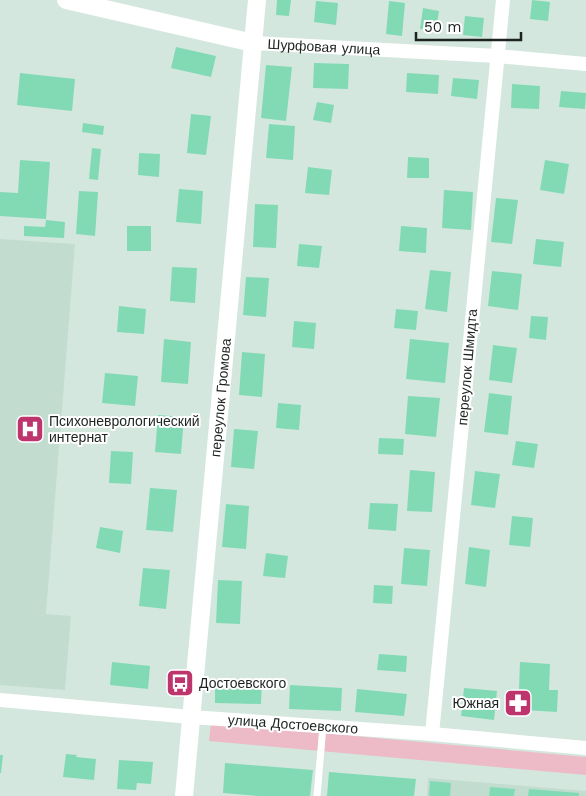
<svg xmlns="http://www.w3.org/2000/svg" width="586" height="796" font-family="'Work Sans',sans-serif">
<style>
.built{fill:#c2ddd0}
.green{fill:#edbac8}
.building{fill:#82dab5}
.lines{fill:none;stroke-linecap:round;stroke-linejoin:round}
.service{stroke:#fff;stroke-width:7}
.minor{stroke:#fff;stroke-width:14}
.tertiary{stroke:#fff;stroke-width:18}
.labels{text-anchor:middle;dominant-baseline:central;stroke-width:4;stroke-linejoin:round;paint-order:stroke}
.street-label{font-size:14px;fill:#1c2320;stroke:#fff}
.poi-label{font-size:14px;fill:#1c2320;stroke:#fff;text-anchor:start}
</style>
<rect width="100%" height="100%" fill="#d4e7de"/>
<g class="built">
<path d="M0,239L75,244L46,614L71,616L65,690L0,685Z"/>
<path d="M428,778L586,791V796H427Z"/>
</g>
<path class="green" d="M211,723L586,757V775L209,741Z"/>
<g class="building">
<path d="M277,0H291L289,16L276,15Z"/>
<path d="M532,0L550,2L548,21L530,19Z"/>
<path d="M316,1L338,3L336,25L314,22Z"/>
<path d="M389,1L405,3L402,36L386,34Z"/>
<path d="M423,8L439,11L436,31L420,29Z"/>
<path d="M465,16L484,18L482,37L463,35Z"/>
<path d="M176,47L216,56L211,77L171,68Z"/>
<path d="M314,63L349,64L348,89L313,88Z"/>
<path d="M266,65L292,67L286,121L261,118Z"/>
<path d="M20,73L75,79L72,111L17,105Z"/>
<path d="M407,73L439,75L438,94L406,92Z"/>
<path d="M453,78L479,80L477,99L451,96Z"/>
<path d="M512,84L540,86L539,109L511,108Z"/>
<path d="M561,91L586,93L585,109L559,107Z"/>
<path d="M317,102L334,105L331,123L313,120Z"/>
<path d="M191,114L211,116L206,155L187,153Z"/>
<path d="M83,123L104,126L103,135L82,132Z"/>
<path d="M269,124L295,126L293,160L266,158Z"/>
<path d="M92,148L101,149L98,180L89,179Z"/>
<path d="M139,153L160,154L159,177L138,175Z"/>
<path d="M408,157L429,158V178H407Z"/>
<path d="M20,160L50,162L46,219L0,216V192L18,193Z"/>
<path d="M545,160L569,164L564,194L540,190Z"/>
<path d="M308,167L332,170L329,195L305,193Z"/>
<path d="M179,189L203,191L201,224L176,222Z"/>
<path d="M444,190L473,192L471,230L442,228Z"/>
<path d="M79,191L98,192L95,236L76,234Z"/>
<path d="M496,198L518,200L512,244L491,242Z"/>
<path d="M255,204L278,205L276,248L253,247Z"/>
<path d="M46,220L65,222L64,238L24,236V226L45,227Z"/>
<rect x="127" y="226" width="24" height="25"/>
<path d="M401,226L427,228L426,253L399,251Z"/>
<path d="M536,239L564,242L561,267L533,264Z"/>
<path d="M299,244L322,246L319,268L297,266Z"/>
<path d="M172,267L197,268L195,303L170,301Z"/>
<path d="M430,270L451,272L447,312L425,309Z"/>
<path d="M492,271L522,274L518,310L488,306Z"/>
<path d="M246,277L269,278L266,317L243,315Z"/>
<path d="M119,306L146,309L144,334L117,332Z"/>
<path d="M396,309L418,311L416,330L394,328Z"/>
<path d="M531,316L548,317L546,340L529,338Z"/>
<path d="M294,321L316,323L314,349L292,347Z"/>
<path d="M164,339L191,342L188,384L161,382Z"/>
<path d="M410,339L449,343L445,383L406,379Z"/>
<path d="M493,345L517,348L512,383L489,380Z"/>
<path d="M242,352L265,354L262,397L239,395Z"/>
<path d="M105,373L138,376L135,406L102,403Z"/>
<path d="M489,393L512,396L508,435L484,432Z"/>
<path d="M408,396L440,398L436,437L405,434Z"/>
<path d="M278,403L301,405L299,430L276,428Z"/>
<path d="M158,415L184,417L181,454L155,452Z"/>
<path d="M234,429L258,431L254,469L231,467Z"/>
<path d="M379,438L404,439L403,455L378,454Z"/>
<path d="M516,441L538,444L534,468L512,465Z"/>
<path d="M111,451L133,452L131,484L109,483Z"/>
<path d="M410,470L435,472L432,512L407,511Z"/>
<path d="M475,471L500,474L495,508L471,505Z"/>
<path d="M150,488L177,490L173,532L146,530Z"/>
<path d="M370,503L398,504L396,531L368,529Z"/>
<path d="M226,504L249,506L246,549L222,547Z"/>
<path d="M512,516L533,518L530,547L509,545Z"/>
<path d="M100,527L123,531L120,553L96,548Z"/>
<path d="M469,547L490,550L486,587L465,584Z"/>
<path d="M404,548L430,550L427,586L401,584Z"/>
<path d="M266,553L288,556L285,578L263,576Z"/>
<path d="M143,568L170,570L166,609L139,606Z"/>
<path d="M218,580L242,581L240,624L216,623Z"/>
<path d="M374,585L393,586L392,604L373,603Z"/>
<path d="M379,654L407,656L406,672L377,670Z"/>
<path d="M112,662L150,666L148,689L110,685Z"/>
<path d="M520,662L550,664L549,690H558L557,712L508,709L509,689H519Z"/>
<path d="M215,679L262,680L261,704L215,703Z"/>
<path d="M290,685L342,688L341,711L289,709Z"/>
<path d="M464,688L497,691L494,720L461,716Z"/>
<path d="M357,689L407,694L404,716L355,712Z"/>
<path d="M66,754L77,755L76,757L96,759L94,780L63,777Z"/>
<path d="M0,755H3L1,773H0Z"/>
<path d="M119,760L153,762L151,784L137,783L136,790L117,789Z"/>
<path d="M225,763L313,770L310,796H258L223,793Z"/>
<path d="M329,772L416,779L414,796H327Z"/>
<path d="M430,781L451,783L450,796H429Z"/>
<path d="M490,787L515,789L514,796H489Z"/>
<path d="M529,789L579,793V796H528Z"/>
</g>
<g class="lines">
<path class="service" d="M317,796L323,726"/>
<g class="minor">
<path id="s1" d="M253,43L497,56L586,64"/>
<path d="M0,700L191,717L432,734L586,748"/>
<path d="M432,734L503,0"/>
</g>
<g class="tertiary">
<path d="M66,0L253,43"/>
<path id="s2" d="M184,796L257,0"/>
</g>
</g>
<defs>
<g id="hospital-square" transform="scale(1.4375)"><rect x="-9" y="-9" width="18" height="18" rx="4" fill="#be346d" stroke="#fff"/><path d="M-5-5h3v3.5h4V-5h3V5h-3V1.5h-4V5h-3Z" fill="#fff"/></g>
<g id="bus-square" transform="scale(1.4375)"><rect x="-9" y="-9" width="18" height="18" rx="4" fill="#be346d" stroke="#fff"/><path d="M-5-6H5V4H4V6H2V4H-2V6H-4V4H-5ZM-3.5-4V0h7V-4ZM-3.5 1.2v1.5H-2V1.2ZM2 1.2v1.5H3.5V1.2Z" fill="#fff"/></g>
<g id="pharmacy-square" transform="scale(1.4375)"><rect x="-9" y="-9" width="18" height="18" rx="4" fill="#be346d" stroke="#fff"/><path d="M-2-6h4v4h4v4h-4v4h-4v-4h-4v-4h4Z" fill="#fff"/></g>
</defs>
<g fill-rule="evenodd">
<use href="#hospital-square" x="30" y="429"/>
<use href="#bus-square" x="180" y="683"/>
<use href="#pharmacy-square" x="518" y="703"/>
</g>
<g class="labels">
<g class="street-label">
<text stroke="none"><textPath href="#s1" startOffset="71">Шурфовая улица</textPath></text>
<text transform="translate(467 367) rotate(-85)">переулок Шмидта</text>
<text stroke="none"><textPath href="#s2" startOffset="400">переулок Громова</textPath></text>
<text transform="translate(293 724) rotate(4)">улица Достоевского</text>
</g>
<g class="poi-label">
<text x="49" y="421">Психоневрологический<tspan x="49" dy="16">интернат</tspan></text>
<text x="199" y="683">Достоевского</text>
<text x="499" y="703" text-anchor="end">Южная</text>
</g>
</g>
<path d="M416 32v8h105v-8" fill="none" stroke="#1c2320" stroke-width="2.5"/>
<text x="424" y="32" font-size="15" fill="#1c2320" stroke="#ffffff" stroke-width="4" paint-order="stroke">50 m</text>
</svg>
